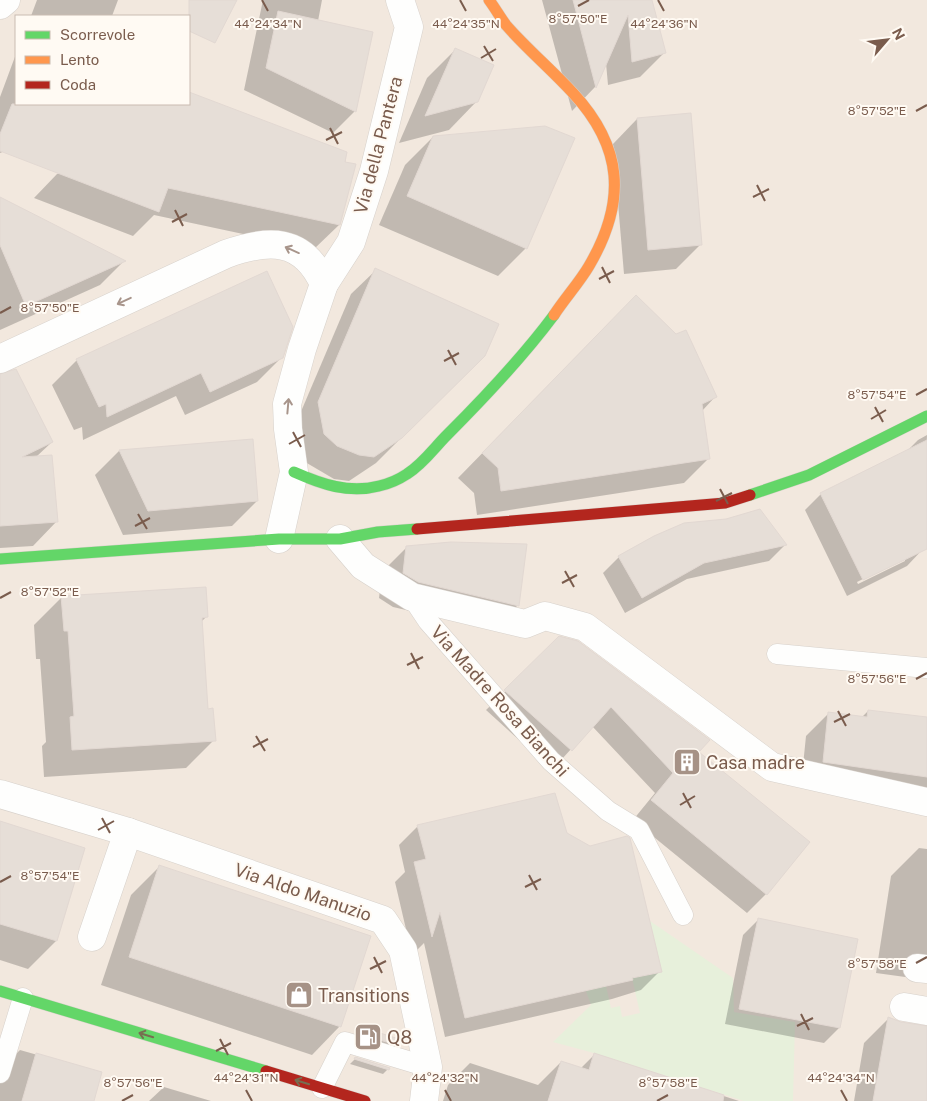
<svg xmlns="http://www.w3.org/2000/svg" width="927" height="1101" font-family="'Public Sans',sans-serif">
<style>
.residential{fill:#f2e8de;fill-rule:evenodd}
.green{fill:#e7f0db}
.shadow{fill:#0003;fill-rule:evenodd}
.building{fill:#e6ded7;stroke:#e2d8d2}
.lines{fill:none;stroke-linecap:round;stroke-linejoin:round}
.lane-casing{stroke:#d7d1cb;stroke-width:21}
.street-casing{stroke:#d7d1cb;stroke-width:29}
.fast-casing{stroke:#d9d2cb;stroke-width:12}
.slow-casing{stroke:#d9d2cb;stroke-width:12}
.jam-casing{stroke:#d9d2cb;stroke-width:12}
.lane{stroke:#fefefd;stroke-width:20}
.street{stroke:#fefefd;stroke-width:28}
.fast{stroke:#63d668;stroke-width:11}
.slow{stroke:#ff974d;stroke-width:11}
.jam{stroke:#b3261e;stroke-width:11}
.oneway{stroke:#a8958b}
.oneway2{stroke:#776e51}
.ticks{fill:none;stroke:#7a5c4d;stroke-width:2}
.labels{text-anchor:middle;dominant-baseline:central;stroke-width:4;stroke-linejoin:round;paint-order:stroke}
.street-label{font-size:18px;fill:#7a5c4d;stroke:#fffaf3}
.poi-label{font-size:18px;fill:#7a5c4d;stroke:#fffaf3;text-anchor:start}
.ticks-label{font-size:12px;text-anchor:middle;fill:#7a5c4d;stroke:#fffaf3;stroke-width:4;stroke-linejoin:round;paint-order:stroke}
</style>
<rect width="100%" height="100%" fill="#f9f5f0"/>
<path class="residential" d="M0,0H927V1101H0ZM16,16H189V104H16Z"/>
<path class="green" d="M650,921L733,978L734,1012L795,1022L793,1101H744L594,1053L553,1042L591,1005L586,991L606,986L611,1008L620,1006L622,1017L640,1013L632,978L661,972Z"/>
<g class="shadow">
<path d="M37,0H118L112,16H31Z"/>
<path d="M263,0H322L318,21L355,111L333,133L244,90Z"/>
<path d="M542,0H651L665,52L640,77L608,85L606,63L595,87L572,111Z"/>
<path d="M455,50L477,101L449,130L399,143L427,78Z"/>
<path d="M16,54V104H189V93L346,153L339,225L314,249L154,215L133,236L34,198L57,174L105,152L89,116L0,153V97Z"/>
<path d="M637,119L701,244L676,269L624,274L613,144Z"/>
<path d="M433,137L526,248L498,276L379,225L405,165Z"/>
<path d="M0,200L124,261L100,285L0,330Z"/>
<path d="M376,270L484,355L376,463L349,481L334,479L300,459L294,428L351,294Z"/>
<path d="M611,321L715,397L702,411L709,458L684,483L477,515L474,493L458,478Z"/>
<path d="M282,357L257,382L185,415L176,396L83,440L82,427L74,430L52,385L77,360Z"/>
<path d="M0,387L52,442L36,457L57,521L33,546L0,548Z"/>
<path d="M927,435L923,549L907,566L847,596L805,510L821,494L906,452L918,440ZM905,558V561L858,584L857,582Z"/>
<path d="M252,441L257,501L232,526L123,535L95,475L119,451Z"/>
<path d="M526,545L517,606L493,630L393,607L379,598L382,572L407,547Z"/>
<path d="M785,545L769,561L687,579L625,613L603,573L619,557Z"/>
<path d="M62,597L206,617L201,622L207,710L214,740L186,768L44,777L42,746L46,742L40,659H36L34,625Z"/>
<path d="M560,638L697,752L766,894L747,913L633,820L655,793L592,726L552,770L486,710Z"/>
<path d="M868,711L927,718V796L801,785L806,736L829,713L862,717Z"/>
<path d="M0,823L56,941L28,969L0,960Z"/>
<path d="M418,826L566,834L660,971L641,990L612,999L445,1037L424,943L412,955L395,882L405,872L399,845Z"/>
<path d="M919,848L927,849V980L876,973L891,876Z"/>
<path d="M159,867L340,1026L312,1055L101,985L131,895Z"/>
<path d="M758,920L839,1028L824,1043L725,1024L743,935Z"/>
<path d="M889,1018L901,1024L927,1027V1101H854L864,1043Z"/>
<path d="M364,1029L396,1045L391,1050L357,1040Z"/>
<path d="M20,1050L101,1073L93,1101H0V1070Z"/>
<path d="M595,1054L739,1101H443L448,1085L470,1063L538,1085L561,1062L580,1069Z"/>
<path d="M355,1059L388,1069L383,1074L350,1064Z"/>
<path d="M164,1087L211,1101H149Z"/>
</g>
<g class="building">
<path d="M189,0H237L215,43L189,31Z"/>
<path d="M573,0H652L666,53L632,62L628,15L596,88Z"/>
<path d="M278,11L373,32L356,112L266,68Z"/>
<path d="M455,48L494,65L478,102L425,116Z"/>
<path d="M189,92L347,152L345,162L356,164L340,225L168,188L159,212L0,151V134L12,104H189Z"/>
<path d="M691,113L702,245L648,250L637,118Z"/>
<path d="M545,126L575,138L527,249L407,196L433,136Z"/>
<path d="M0,197L126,261L26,306L0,245Z"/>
<path d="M375,268L499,324L485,356L402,438L374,457L359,455L337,446L324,434L318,402Z"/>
<path d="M267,271L293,327L283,358L210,392L201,373L107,417L106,404L99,407L76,359Z"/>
<path d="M636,295L676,334L686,330L717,397L702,404L710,459L501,491L498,468L482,453Z"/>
<path d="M16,369L53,442L22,457L52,455L58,522L0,526V374Z"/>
<path d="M253,439L258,501L148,511L119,450Z"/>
<path d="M927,440V549L863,580L820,493Z"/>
<path d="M760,509L787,545L704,563L642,598L618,556L654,536L684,523L726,519Z"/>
<path d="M451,542L527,544L519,606L418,582L403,573L406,546Z"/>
<path d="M206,587L208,617L202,618L208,709L213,708L216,741L72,750L70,717L74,716L68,631H64L61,596Z"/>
<path d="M559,636L578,641L710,740L699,752L810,842L767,895L651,800L673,773L611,707L572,751L504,690Z"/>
<path d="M868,710L927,717V777L823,762L828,712L867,717Z"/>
<path d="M555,793L567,833L590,846L627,836L630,838L662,972L632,978L633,980L465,1018L440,912L432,937L414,862L426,859L417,825Z"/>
<path d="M0,821L85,848L57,941L0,924Z"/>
<path d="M159,865L371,936L341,1027L129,957Z"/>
<path d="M758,918L858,939L840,1028L739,1009Z"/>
<path d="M888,1017L901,1022L927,1026V1101H873Z"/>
<path d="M364,1028L399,1039L397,1045L362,1035Z"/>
<path d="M36,1053L102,1072L94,1101H22Z"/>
<path d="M594,1053L724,1095L723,1101H548L561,1061L589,1070Z"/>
<path d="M355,1057L390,1068L389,1070L354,1059Z"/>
</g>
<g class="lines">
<g class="lane-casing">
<g id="lane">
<path d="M412,597L428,621L551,761L608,811L639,830L683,915"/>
<path d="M777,654L927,668"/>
<path d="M0,1073L23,998"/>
<path d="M322,1088L345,1042L428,1067"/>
</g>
</g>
<g class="street-casing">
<g id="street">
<path d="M0,5L6,0"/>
<path d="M0,359L226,254C268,239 303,237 324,284"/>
<path d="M279,539L294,472L288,429L287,404L302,349L324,284L351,242L374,171L409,27L400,0"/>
<path d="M340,539L363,566L412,597L525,624L545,616L585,627L772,767L927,802"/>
<path d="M0,794L128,832L92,937"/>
<path d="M128,832L383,920L403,950L428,1067L424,1101"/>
<path d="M917,968L927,969"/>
<path d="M904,1007L927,1011"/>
</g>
</g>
<g class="fast-casing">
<g id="fast">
<path d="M294,472C321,484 349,494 379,486C388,484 398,480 407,474C423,464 434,448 447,435C485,397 522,358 554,315"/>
<path d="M750,495L809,475L927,416"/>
<path d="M0,559L279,539H340L378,532L417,529"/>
<path d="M0,991L266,1071"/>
</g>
</g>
<g class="slow-casing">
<path id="slow" d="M489,0C495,8 500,17 506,25C527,49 551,69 573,93C623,147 627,201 589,266C579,283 565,298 554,315"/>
</g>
<g class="jam-casing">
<g id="jam">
<path d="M417,529L725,503L750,495"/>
<path d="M266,1071L365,1101"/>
</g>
</g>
<use href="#lane" class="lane"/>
<use href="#street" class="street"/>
<use href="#fast" class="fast"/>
<use href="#slow" class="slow"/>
<use href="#jam" class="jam"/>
</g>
<defs><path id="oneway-shaft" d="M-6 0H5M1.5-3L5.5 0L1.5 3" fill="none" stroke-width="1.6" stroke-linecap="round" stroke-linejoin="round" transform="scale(1.25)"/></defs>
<g class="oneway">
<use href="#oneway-shaft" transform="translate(292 250) rotate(-156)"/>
<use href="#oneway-shaft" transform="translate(124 301) rotate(155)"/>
<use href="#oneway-shaft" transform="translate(288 406) rotate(-85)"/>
</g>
<g class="oneway2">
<use href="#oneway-shaft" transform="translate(146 1035) rotate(-163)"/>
<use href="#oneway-shaft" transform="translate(302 1082) rotate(-163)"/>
</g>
<path class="ticks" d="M262,0L268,11M460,0L466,11M658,0L664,11M578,6L589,0M484,46L493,61M481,58L496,49M916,111L927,105M330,128L338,144M326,140L342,132M757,185L765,201M753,197L769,189M175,210L183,226M172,222L187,214M602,267L610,283M599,279L614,271M0,313L11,307M448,350L456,365M444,361L459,353M916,395L927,389M875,407L883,422M871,419L886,410M293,432L301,447M289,444L305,435M720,489L728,504M716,501L732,493M138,514L147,529M135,526L150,518M565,571L574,587M562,583L577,575M0,598L11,592M411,653L419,669M407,665L423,657M916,679L927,673M838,711L846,726M834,722L850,714M256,736L265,751M253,747L268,739M683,793L691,808M680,805L695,796M102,818L110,833M98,830L114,821M529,875L537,890M0,882L11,876M525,887L541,879M374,957L382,973M916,963L927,957M370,969L386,961M801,1014L809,1030M797,1026L813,1018M220,1039L228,1055M216,1051L231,1043M246,1090L252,1101M445,1090L451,1101M841,1090L847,1101M122,1101L133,1095M657,1101L668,1095"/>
<defs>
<g id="building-square" transform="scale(1.4375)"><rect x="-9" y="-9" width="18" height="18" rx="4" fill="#a69286" stroke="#fffaf3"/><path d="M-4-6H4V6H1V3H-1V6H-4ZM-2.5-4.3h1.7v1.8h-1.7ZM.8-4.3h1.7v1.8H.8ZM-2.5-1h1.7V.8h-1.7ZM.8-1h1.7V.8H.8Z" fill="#fff"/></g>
<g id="shop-square" transform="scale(1.4375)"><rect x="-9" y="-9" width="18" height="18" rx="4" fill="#a69286" stroke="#fffaf3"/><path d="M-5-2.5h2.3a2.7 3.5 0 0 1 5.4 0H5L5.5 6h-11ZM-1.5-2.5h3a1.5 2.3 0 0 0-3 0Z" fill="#fff"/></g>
<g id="fuel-square" transform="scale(1.4375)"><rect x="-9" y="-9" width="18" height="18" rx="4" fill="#a69286" stroke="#fffaf3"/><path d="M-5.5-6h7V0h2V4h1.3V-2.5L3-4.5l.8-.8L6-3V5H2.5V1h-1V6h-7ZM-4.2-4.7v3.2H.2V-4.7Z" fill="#fff"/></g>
</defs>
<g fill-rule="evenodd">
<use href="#building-square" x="687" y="762"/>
<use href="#shop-square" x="299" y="995"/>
<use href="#fuel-square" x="368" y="1037"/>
</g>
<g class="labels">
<g class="street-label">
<text transform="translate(378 145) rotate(-75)">Via della Pantera</text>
<text transform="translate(500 701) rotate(48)">Via Madre Rosa Bianchi</text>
<text transform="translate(303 892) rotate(19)">Via Aldo Manuzio</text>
</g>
<g class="poi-label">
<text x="706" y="762">Casa madre</text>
<text x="318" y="995">Transitions</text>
<text x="387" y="1037">Q8</text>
</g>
</g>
<g class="ticks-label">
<text x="578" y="23">8°57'50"E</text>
<text x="268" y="28">44°24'34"N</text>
<text x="466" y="28">44°24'35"N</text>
<text x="664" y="28">44°24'36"N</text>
<text x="877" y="115">8°57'52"E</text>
<text x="50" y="312">8°57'50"E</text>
<text x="877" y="399">8°57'54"E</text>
<text x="50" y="596">8°57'52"E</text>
<text x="877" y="683">8°57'56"E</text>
<text x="50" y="880">8°57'54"E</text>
<text x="877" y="968">8°57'58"E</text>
<text x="246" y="1082">44°24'31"N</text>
<text x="445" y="1082">44°24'32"N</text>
<text x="841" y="1082">44°24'34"N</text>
<text x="133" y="1087">8°57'56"E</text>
<text x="668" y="1087">8°57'58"E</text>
</g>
<rect x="15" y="15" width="175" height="90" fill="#fffaf3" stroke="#cabbb1"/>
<rect x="25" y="31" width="25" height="8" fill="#63d668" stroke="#cabbb1"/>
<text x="60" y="40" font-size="15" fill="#7a5c4d">Scorrevole</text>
<rect x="25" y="56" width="25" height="8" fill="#ff974d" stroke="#cabbb1"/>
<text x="60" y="65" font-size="15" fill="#7a5c4d">Lento</text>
<rect x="25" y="81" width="25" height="8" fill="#b3261e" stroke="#cabbb1"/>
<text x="60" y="90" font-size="15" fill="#7a5c4d">Coda</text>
<g transform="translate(887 40) rotate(62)" stroke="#fffaf3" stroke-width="4" paint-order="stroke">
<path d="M0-4L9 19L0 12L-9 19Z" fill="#7a5c4d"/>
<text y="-8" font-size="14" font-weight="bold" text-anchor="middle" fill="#7a5c4d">N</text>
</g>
</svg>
